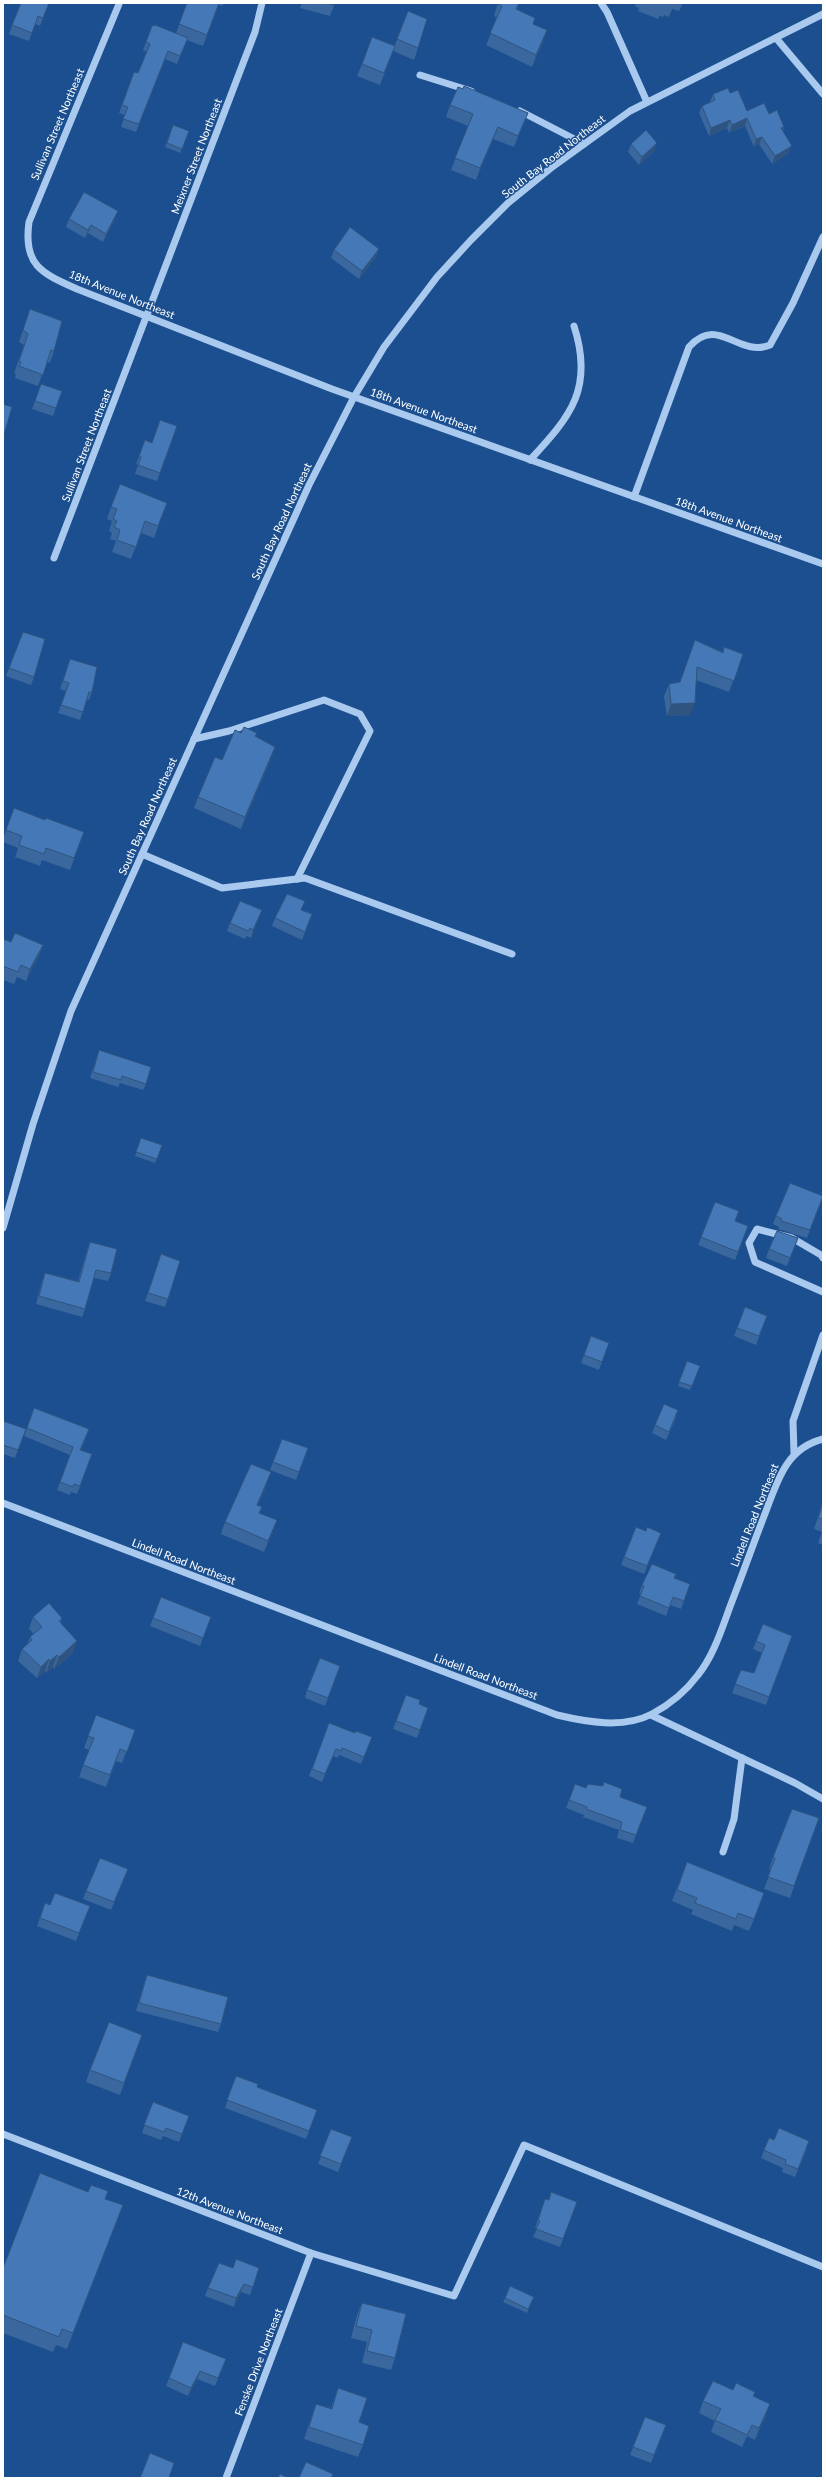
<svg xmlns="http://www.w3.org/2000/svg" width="826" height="2481" font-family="Lato,sans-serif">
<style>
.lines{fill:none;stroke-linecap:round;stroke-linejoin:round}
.minor{stroke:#a9c9ee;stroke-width:7}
.wall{fill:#3a679d}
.shaded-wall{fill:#305480}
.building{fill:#4478b7;stroke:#305480}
.labels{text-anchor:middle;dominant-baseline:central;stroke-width:3;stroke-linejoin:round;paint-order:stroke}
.street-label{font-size:11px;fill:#fff;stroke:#1b4f8f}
</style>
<rect width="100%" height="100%" fill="#1b4f8f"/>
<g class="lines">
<g class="minor">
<path d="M601,3L607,12L647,102"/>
<path d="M119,4L29,222C23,265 41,273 77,289L332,389L823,564"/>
<path d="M776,38L823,94"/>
<path d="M420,75L471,91"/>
<path d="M520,111L584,144"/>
<path d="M530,460C571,416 594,388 574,326"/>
<path d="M634,497L689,347C718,314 738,358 770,345L793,303L823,237"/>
<path d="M54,558L255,32L262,3"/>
<path d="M194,739L229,731L324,700L360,714L370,731L297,879"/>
<path d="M142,854L222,888L305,878L512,954"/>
<path d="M3,1228L33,1124L71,1011L309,485L354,397L384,347L437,277L471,240L508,203L551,168L630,111L823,14"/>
<path d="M823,1258L821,1255L792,1238L757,1229L749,1243L755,1262L823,1292"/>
<path d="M794,1453L793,1421L823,1335"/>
<path d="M3,1503L557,1715C587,1722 623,1729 652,1714C669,1705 686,1691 698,1675C714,1655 722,1628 731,1604C743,1573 754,1542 766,1511C778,1479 787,1448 823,1439"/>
<path d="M651,1715L795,1783L823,1799"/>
<path d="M723,1852L734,1819L742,1758"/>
<path d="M3,2134L311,2253L454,2296L524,2145L823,2267"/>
<path d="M226,2478L311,2253"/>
</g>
</g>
<g class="wall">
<path d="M18,3H49L40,26L35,24L29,41L9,34L20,4Z"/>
<path d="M187,3H224L223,6L218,5L203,46L187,40L177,64L165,59L136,132L121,127L125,115L119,113L134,72L138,73L147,52L143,50L152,26L176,33Z"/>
<path d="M302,3H335L330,16L300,8Z"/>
<path d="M498,3H519L517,10L533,24L543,42L532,67L486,45L497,18L494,16Z"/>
<path d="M636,3H683L679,11L672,9L669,17L664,15L663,17L659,16L658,19L638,11L639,8L635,6Z"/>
<path d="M408,11L418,48L414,60L393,51L380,85L357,76L362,64L395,45Z"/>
<path d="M463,89L528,113L514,147L493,139L476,180L451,170L468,126L446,117L450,105Z"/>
<path d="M730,93L747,111L769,114L784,127L783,132L789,153L772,164L759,144L754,147L745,126L729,133L727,128L709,136L699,113L702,106L710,102L713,94Z"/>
<path d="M173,125L189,131L180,153L165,147Z"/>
<path d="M657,143L654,151L639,165L628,152L631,144Z"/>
<path d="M69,219H115L103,242L88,233L85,238L66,227Z"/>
<path d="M334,250L376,257L359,279L331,258Z"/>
<path d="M30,309L54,351L50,363L47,362L38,386L15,378L16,374L14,373L24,345L19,342Z"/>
<path d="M41,384L62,391L53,416L32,409Z"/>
<path d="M177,426L157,481L135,474L138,465L136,464L145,440L152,443Z"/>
<path d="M167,503L154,538L141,533L131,559L112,552L116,541L110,539L112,533L109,531L112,521L107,519L111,507Z"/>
<path d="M23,632L34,677L31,685L6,676Z"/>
<path d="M695,640L723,652L743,654L729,692L696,680L690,715L667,716L664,696L669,684L680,682Z"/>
<path d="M70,659L92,692L89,700H87L80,720L58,713L66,691L60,689Z"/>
<path d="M241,733L255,736L271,759L241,829L194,808L198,797L222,760Z"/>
<path d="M14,808L45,820L84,832L70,870L42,860L40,866L15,857L18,848L3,842V839Z"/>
<path d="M302,910L312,914L302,940L272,926L275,918Z"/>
<path d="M259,918L251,938L247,936L245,939L227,931L230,923Z"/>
<path d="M3,939L11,942L43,945L39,956L26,981L17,977L14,984L3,980Z"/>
<path d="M99,1050L146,1084L143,1090L120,1083L118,1087L90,1078Z"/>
<path d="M141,1138L162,1145L155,1163L135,1156Z"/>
<path d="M823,1196L807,1238L778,1229L779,1227L773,1224L776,1216Z"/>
<path d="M715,1202L735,1221L748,1226L735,1260L698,1245Z"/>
<path d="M798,1238L787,1266L766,1258L769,1249Z"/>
<path d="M90,1242L111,1273L108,1281L94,1278L85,1309L82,1317L36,1304L42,1281L45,1273L78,1281L87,1250Z"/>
<path d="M161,1254L180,1261L165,1307L145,1301Z"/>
<path d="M745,1307L767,1316L756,1345L734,1336Z"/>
<path d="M609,1343L599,1370L581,1363L584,1355Z"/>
<path d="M687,1361L700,1366L690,1390L678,1386Z"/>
<path d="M34,1408L89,1429L81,1450L92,1454L77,1494L71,1492L70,1495L57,1490L70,1455L24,1436Z"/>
<path d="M676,1418L666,1440L652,1433L655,1425Z"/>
<path d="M3,1421L26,1429L15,1458L3,1454Z"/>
<path d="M282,1439L308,1448L296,1480L270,1470Z"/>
<path d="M267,1484L258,1505L259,1513L273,1532L264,1552L221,1534L225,1522Z"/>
<path d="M823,1502V1545L818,1543L822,1532L814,1529Z"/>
<path d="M658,1541L644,1574L621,1565L624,1557Z"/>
<path d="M675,1578L690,1584L681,1609L670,1605L666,1616L637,1604L641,1594L639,1593L642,1585Z"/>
<path d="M33,1617L62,1618L61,1622L73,1653L54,1669L53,1667L46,1673L45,1671L37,1678L18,1661L22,1649L27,1645L30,1637L34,1634L29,1629Z"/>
<path d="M211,1617L200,1646L150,1626L153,1618Z"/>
<path d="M763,1624L792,1636L766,1705L732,1693L741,1670L754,1673L762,1653L753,1649Z"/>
<path d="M340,1666L325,1706L305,1698L307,1690Z"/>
<path d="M406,1695L419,1704L428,1708L417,1738L393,1729Z"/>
<path d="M96,1715L135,1730L122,1763L116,1761L106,1787L79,1777L89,1750L84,1748Z"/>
<path d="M329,1723L369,1744L361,1764L339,1755L338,1758L333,1756L322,1782L309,1776Z"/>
<path d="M575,1784L586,1788L620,1797L647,1807L633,1843L617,1838L619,1830L583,1817L584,1815L566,1808Z"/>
<path d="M819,1818L790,1898L764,1889L771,1870L769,1869L773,1857Z"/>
<path d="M687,1862L760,1905L749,1931L734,1925L732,1931L691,1914L693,1910L672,1901Z"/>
<path d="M125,1877L111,1910L83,1899L86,1891Z"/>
<path d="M45,1903L50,1905L90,1906L76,1941L37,1926Z"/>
<path d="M147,1975L221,2024L218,2032L136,2011L144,1983Z"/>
<path d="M142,2035L120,2095L86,2082L90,2070Z"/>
<path d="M236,2076L257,2087L317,2110L306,2139L225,2108Z"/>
<path d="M153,2102L189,2116L179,2142L163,2136L161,2140L142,2133Z"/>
<path d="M331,2129L352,2137L338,2172L318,2164Z"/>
<path d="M769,2138L807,2149L795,2177L782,2172L783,2168L761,2158Z"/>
<path d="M105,2199L117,2221L67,2349L56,2345L53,2352L3,2333V2268Z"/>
<path d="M545,2199L549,2200L577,2202L560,2247L533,2237L537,2229L535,2228Z"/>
<path d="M233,2268H259L250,2295L241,2292L234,2307L205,2296L208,2288Z"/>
<path d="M505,2298L532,2301L527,2313L503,2302Z"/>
<path d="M362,2303L395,2358L391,2370L362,2363L367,2342L351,2338L357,2315Z"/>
<path d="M226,2359L215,2386L197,2379L188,2396L166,2386L169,2378Z"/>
<path d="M338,2388L359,2422L363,2445L358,2457L304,2439L316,2404L331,2408Z"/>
<path d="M733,2390L755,2392L753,2396L766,2416L755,2440L747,2436L742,2447L711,2432L715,2421L699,2413L703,2401Z"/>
<path d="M663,2433L651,2463L630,2455L633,2447Z"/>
</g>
<g class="shaded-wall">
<path d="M547,30L543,42L532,67L536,55Z"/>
<path d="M528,113L523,125L514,147L518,136Z"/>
<path d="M747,118L745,126L729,133L732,125Z"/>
<path d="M730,120L727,128L709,136L711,128Z"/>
<path d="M498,127L493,139L476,180L480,168Z"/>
<path d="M784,127L782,134L781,128Z"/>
<path d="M762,137L759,144L754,147L756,139Z"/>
<path d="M657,143L654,151L639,165L642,157Z"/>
<path d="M792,146L789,153L772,164L775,156Z"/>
<path d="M118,211L115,219L103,242L106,234Z"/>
<path d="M91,225L88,233L85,238L88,230Z"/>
<path d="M379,249L376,257L359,279L362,271Z"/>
<path d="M695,703L690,715L667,716L671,704Z"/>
<path d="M275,747L271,759L241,829L245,817Z"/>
<path d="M262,910L259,918L251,938L253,930Z"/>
<path d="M43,945L39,956L26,981L30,969Z"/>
<path d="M271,1472L267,1484L253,1517L257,1505Z"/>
<path d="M277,1520L273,1532L264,1552L268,1541Z"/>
<path d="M77,1641L73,1653L54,1669L59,1657Z"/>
<path d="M57,1655L53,1667L46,1673L50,1661Z"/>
<path d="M49,1659L45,1671L37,1678L41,1667Z"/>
<path d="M123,2205L117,2221L67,2349L73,2333Z"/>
<path d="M244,2284L241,2292L234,2307L236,2298Z"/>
<path d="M200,2371L197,2379L188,2396L191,2388Z"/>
<path d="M770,2404L766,2416L755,2440L759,2428Z"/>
</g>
<g class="building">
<path d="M21,3H49L43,18L38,16L32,33L12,25Z"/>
<path d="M187,3H219L207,35L179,24Z"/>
<path d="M326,3H335L334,5Z"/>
<path d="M498,3H519L516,9L535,18L533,24L547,30L536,55L490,33L502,6L498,4Z"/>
<path d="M408,11L427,19L418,48L397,39Z"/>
<path d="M155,25L188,38L180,56L168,51L139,124L123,119L128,107L122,105L134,72L138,73L150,44L146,42L152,26Z"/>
<path d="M372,37L395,46L384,73L362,64Z"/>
<path d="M464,86L528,113L518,136L498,127L480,168L455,158L473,114L450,105L458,87L463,89Z"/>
<path d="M728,88L730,93L738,90L747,111L764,103L769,114L777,110L784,127L781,128L792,146L775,156L762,137L756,139L747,118L732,125L730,120L711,128L702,106L715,100L713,94Z"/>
<path d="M173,125L189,131L182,149L167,143Z"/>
<path d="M646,130L657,143L642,157L631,144Z"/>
<path d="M84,192L118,211L106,234L91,225L88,230L69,219Z"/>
<path d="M350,227L379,249L362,271L334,250Z"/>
<path d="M30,309L62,321L54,351L51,350L43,375L19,366L21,362L19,361L28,334L23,330Z"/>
<path d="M41,384L62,391L56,408L35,401Z"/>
<path d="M3,404L12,407L3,438Z"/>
<path d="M160,420L177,426L160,473L138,465L141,457L139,456L145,440L152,443Z"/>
<path d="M120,484L167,503L158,526L145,521L136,547L117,540L120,530L114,527L117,521L113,519L117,509L111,507Z"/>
<path d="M23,632L45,639L34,677L9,668Z"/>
<path d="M695,640L723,653L724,647L743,654L734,681L697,667L695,703L671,704L669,684L680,682Z"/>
<path d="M70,659L97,667L92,692H89L83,712L61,705L69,683L63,681Z"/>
<path d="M244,727L257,733L255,736L275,747L245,817L198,797L215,757L222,760L235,730L241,733Z"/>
<path d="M14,808L45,820L46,818L84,832L74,858L46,848L44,854L19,845L22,836L6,830Z"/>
<path d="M287,894L305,901L301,910L312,914L305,932L275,918Z"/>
<path d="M240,901L262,910L253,930L250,928L248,931L230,923Z"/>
<path d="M15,933L43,945L30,969L21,965L18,972L3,966V939L11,942Z"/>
<path d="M99,1050L151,1067L146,1084L122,1076L121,1080L93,1072Z"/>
<path d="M141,1138L162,1145L157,1159L136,1152Z"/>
<path d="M790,1183L823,1196L810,1230L781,1221L782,1219L776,1216Z"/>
<path d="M715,1202L739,1211L735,1221L748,1226L738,1252L701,1237Z"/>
<path d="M777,1231L798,1238L790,1258L769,1249Z"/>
<path d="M90,1242L117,1249L111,1273L96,1270L85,1309L39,1296L45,1273L79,1282Z"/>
<path d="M161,1254L180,1261L168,1299L148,1293Z"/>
<path d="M745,1307L767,1316L759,1336L737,1328Z"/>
<path d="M591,1336L609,1343L602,1362L584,1355Z"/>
<path d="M687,1361L700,1366L692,1386L679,1382Z"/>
<path d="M664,1404L678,1410L669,1432L655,1425Z"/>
<path d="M34,1408L89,1429L80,1450L92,1454L80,1486L74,1484L73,1487L60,1482L73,1447L27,1428Z"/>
<path d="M3,1421L26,1429L18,1450L3,1445Z"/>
<path d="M282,1439L308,1448L299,1472L273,1462Z"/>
<path d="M251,1464L271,1472L257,1505L262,1507L259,1513L277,1520L268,1541L225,1522Z"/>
<path d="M823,1503V1519L818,1518Z"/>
<path d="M636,1527L646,1531L647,1527L661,1533L647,1566L624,1557Z"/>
<path d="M652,1564L676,1574L674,1578L690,1584L684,1601L673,1597L669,1608L640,1596L644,1586L642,1585Z"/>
<path d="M161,1597L211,1617L203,1638L153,1618Z"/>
<path d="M49,1603L62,1618L59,1621L77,1641L59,1657L57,1655L50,1661L49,1659L41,1667L22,1649L32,1640L30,1637L42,1627L33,1617Z"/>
<path d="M763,1624L792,1636L769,1697L735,1684L741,1670L754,1673L765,1645L756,1641Z"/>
<path d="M320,1658L340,1666L328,1698L307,1690Z"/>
<path d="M406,1695L420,1700L419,1704L428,1708L420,1730L396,1721Z"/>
<path d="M96,1715L135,1730L127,1752L120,1749L110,1775L83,1765L94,1738L88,1736Z"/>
<path d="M329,1723L355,1733L356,1731L372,1737L364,1757L342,1748L341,1751L336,1749L325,1774L312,1769Z"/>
<path d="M604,1782L622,1789L620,1797L647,1807L636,1835L620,1830L622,1822L586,1809L587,1807L569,1800L575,1784L586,1788L588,1784L603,1786Z"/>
<path d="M792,1809L819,1818L794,1886L768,1877L775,1858L773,1857Z"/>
<path d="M100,1858L128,1869L114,1902L86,1891Z"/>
<path d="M687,1862L764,1893L754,1919L738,1913L736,1919L695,1903L697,1898L677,1890Z"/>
<path d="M55,1893L90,1906L79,1933L40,1918L45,1903L50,1905Z"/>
<path d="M147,1975L228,1997L221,2024L139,2003Z"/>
<path d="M109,2022L142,2035L124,2083L90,2070Z"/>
<path d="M236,2076L258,2084L257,2087L317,2110L309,2131L227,2100Z"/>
<path d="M153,2102L189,2116L182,2134L166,2128L164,2132L144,2125Z"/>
<path d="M779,2128L809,2141L798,2169L785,2164L786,2160L764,2150L769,2138L774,2140Z"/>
<path d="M331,2129L352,2137L341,2164L320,2156Z"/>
<path d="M40,2173L88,2192L91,2185L108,2191L105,2199L123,2205L73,2333L62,2329L59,2337L3,2315V2268Z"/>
<path d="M551,2192L577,2202L563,2239L536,2229L540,2221L538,2220L545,2199L549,2200Z"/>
<path d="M236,2259L259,2268L253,2287L244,2284L236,2298L208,2288L219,2263L233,2268Z"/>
<path d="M510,2286L534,2297L528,2309L505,2298Z"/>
<path d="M362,2303L406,2314L395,2358L367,2351L372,2330L356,2326Z"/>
<path d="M183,2342L226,2359L218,2378L200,2371L191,2388L169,2378Z"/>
<path d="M713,2381L733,2390L736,2383L755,2392L753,2396L770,2404L759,2428L752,2425L747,2435L715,2420L721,2409L703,2401Z"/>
<path d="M338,2388L367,2398L359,2422L369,2426L363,2445L309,2427L316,2404L332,2409Z"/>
<path d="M645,2417L666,2425L654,2455L633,2447Z"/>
<path d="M150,2453L174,2463L169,2478H140Z"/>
<path d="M306,2462L333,2474L331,2478H299Z"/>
<path d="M280,2474L289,2478H278Z"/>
</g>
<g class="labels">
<g class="street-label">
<text transform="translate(57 124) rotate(-67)">Sullivan Street Northeast</text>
<text transform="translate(196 156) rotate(-69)">Meixner Street Northeast</text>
<text transform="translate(553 156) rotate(-38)">South Bay Road Northeast</text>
<text transform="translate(122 294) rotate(22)">18th Avenue Northeast</text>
<text transform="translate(424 410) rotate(20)">18th Avenue Northeast</text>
<text transform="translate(86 445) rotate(-69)">Sullivan Street Northeast</text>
<text transform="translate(729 519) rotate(20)">18th Avenue Northeast</text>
<text transform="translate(281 521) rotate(-65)">South Bay Road Northeast</text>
<text transform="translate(147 816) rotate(-66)">South Bay Road Northeast</text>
<text transform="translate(754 1515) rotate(-68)">Lindell Road Northeast</text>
<text transform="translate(184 1561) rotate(21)">Lindell Road Northeast</text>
<text transform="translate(486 1676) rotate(21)">Lindell Road Northeast</text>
<text transform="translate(230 2210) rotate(21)">12th Avenue Northeast</text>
<text transform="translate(258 2362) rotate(-69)">Fenske Drive Northeast</text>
</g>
</g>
<rect width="826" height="2481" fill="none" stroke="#ffffff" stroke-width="8"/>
</svg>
